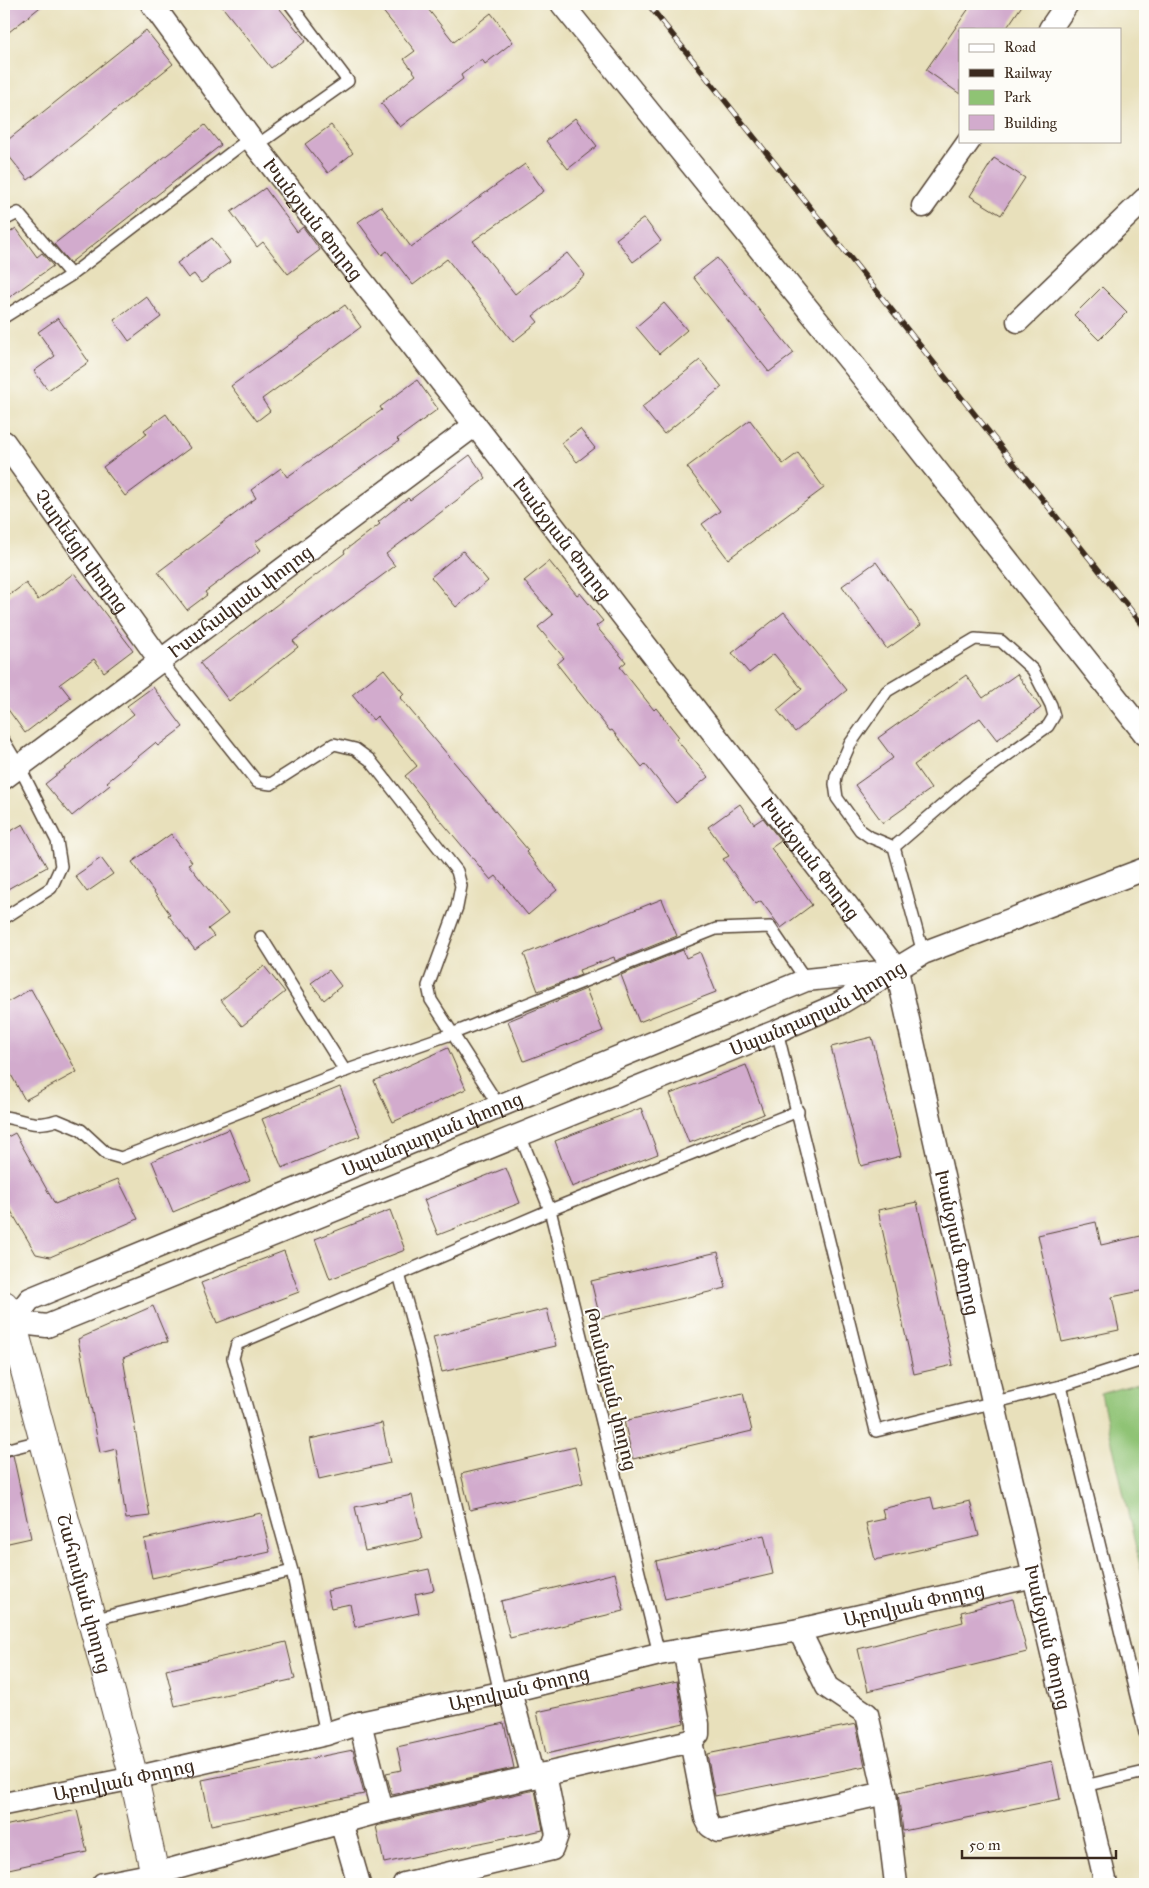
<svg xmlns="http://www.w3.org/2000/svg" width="1149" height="1888" font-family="'IM FELL Great Primer','Noto Serif Armenian',serif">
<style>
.green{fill:#8fc374;stroke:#657649}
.building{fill:#d2abcd}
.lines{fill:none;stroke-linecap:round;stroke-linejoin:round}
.lane-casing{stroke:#554536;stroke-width:14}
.street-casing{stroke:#554536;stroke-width:25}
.secondary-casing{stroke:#554536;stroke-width:30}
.lane{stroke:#fff;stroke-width:11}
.street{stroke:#fff;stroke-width:22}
.secondary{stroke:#fff;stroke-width:28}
.rail-casing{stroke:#3b2a1e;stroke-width:5.5}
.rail{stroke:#fdfcf7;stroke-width:4;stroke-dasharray:11;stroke-linecap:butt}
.labels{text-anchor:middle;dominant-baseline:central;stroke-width:4;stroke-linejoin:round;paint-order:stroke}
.street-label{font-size:19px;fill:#3b2a1e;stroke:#fdfcf7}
</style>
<rect width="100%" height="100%" fill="#fdfcf7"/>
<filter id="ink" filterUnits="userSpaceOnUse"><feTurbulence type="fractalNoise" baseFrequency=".02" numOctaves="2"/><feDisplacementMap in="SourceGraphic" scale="10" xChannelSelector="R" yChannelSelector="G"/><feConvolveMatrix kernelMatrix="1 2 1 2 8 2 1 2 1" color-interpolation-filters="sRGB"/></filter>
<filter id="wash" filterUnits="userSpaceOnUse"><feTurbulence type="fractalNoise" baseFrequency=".0096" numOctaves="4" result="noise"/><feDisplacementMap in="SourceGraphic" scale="20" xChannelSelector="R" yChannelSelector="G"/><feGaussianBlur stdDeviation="1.12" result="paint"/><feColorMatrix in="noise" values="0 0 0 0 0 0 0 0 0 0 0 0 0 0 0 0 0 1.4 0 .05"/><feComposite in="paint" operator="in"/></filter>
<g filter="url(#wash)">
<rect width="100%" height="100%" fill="#e8e0bb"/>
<path class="green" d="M1145,1381V1588L1101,1394Z"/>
<g id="blocks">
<g class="building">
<path d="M4,4H44L4,36Z"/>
<path d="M220,4H276L306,41L271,68Z"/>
<path d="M377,4H424L454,42L491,13L513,42L485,64L482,59L461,75L463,79L400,127L381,103L416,75L404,59L415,51Z"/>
<path d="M972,4H1023L1006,29H960V94L926,70Z"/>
<path d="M146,30L173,64L28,180L4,150V143Z"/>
<path d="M575,118L597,146L568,169L546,141Z"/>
<path d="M205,125L221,145L70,263L54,244Z"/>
<path d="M331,125L353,153L328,173L305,144Z"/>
<path d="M994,158L1025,178L1001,215L970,196Z"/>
<path d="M525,164L544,191L473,241L515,294L567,253L585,275L533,316L538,322L513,342L447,259L413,285L387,251L382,255L358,222L381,206L411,247Z"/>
<path d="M265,188L297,232L303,227L320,250L288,274L263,242L257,247L231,212Z"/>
<path d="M644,218L661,241L633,262L616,239Z"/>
<path d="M16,228L37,257L42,253L53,266L4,301V237Z"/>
<path d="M212,238L230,262L201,283L194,274L188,278L177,263Z"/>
<path d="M717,258L794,353L769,372L693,277Z"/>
<path d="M1102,287L1127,312L1099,340L1074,315Z"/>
<path d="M146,296L161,317L129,341L114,320Z"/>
<path d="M664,303L687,330L659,354L636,327Z"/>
<path d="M345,305L361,327L262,399L270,411L257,421L231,386Z"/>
<path d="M58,318L89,362L48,390L34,371L55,356L38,332Z"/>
<path d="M700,360L722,387L664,434L642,407Z"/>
<path d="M417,380L438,409L397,439L399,441L255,542L261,550L205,592L207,595L187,610L158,572L256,498L251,490L281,468L287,477L382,410L380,407Z"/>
<path d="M166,414L190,448L125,496L103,467L147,434L144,430Z"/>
<path d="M750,420L783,464L798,453L824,488L728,559L702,524L720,511L687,467Z"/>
<path d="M580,429L595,448L577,462L561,443Z"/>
<path d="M470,455L486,478L386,554L395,566L293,641L298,647L229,701L200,663L345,553L344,551L380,524L378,522L408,498L410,500Z"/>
<path d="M463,551L488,581L456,607L431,577Z"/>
<path d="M549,561L577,595L580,593L603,621L596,626L626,662L620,667L654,710L656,708L679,737L676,739L708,777L676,803L645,764L642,767L612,730L610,731L557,664L564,658L538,627L553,615L524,581Z"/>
<path d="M876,562L921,625L887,649L842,586Z"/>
<path d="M74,573L133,650L104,672L94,659L60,684L71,698L25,733L4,704V599L26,583L38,600Z"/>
<path d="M784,612L847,690L795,732L777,710L802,689L774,654L749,673L732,653Z"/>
<path d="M384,669L404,694L400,698L528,850L526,852L557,890L528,915L496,876L491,880L436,815L405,776L417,766L377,716L373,720L352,695Z"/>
<path d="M1017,674L1041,708L997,740L980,718L914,765L931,789L883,823L855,785L893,758L878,738L966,675L983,698Z"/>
<path d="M153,687L183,727L158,746L155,743L107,782L110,785L72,816L45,784L134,714L127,706Z"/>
<path d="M740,804L754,824L763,818L781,841L771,848L812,905L781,928L761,901L756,904L723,859L729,856L708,827Z"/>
<path d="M23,824L47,867L4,891V835Z"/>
<path d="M171,834L192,862L188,864L228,914L208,929L214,936L195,950L168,915L170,914L132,862Z"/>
<path d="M101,858L113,874L87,892L75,876Z"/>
<path d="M662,899L677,936L615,961L614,957L579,970L581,975L538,991L524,954Z"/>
<path d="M683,950L686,958L700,952L716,992L639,1022L621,975Z"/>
<path d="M264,966L285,992L242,1026L221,1000Z"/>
<path d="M329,970L341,986L324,1000L311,983Z"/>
<path d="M31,989L77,1072L25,1100L4,1062V1004Z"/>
<path d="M586,989L603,1031L524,1061L508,1021Z"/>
<path d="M872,1037L901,1156L861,1166L831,1047Z"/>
<path d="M448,1048L466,1089L393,1122L374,1081Z"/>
<path d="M746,1065L764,1114L689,1143L670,1094Z"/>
<path d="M340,1087L360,1136L282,1168L262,1119Z"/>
<path d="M641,1108L658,1154L572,1187L555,1141Z"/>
<path d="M229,1129L250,1180L173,1212L152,1161Z"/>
<path d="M15,1133L55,1204L118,1179L138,1219L50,1257L36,1254L4,1199V1139Z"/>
<path d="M506,1168L520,1203L438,1235L424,1200Z"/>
<path d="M917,1202L953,1365L914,1374L878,1210Z"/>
<path d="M390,1210L405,1250L330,1279L315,1239Z"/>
<path d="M1096,1222L1101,1245L1145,1235V1290L1112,1297L1119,1330L1062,1342L1038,1235Z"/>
<path d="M284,1251L299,1292L217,1323L201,1283Z"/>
<path d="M718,1252L726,1288L600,1318L591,1281Z"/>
<path d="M153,1306L168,1342L158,1343L123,1358L150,1516L126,1519L116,1449L100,1453L78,1339Z"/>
<path d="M547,1309L556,1346L442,1372L433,1337Z"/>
<path d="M743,1393L752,1431L633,1459L624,1421Z"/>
<path d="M382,1423L390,1463L319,1479L310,1439Z"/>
<path d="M575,1447L583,1483L470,1510L461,1474Z"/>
<path d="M13,1455L31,1538L4,1544V1457Z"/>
<path d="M412,1495L422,1539L365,1551L355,1507Z"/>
<path d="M931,1497L934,1509L970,1501L979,1536L875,1560L866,1523L885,1519L882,1509Z"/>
<path d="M261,1513L270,1552L152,1578L144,1539Z"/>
<path d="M764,1535L773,1574L665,1599L656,1561Z"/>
<path d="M429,1569L434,1590L415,1594L419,1613L355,1627L350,1604L331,1608L327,1591Z"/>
<path d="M615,1573L624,1611L510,1638L501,1601Z"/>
<path d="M1013,1599L1027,1652L868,1691L858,1649L963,1622L961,1612Z"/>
<path d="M286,1642L295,1679L175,1706L166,1670Z"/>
<path d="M677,1681L684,1723L546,1754L537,1712Z"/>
<path d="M504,1723L514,1768L392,1795L386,1773L402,1770L397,1747Z"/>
<path d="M856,1724L865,1766L715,1796L707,1754Z"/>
<path d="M353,1750L364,1794L211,1825L202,1780Z"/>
<path d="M1052,1761L1060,1799L903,1831L898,1793Z"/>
<path d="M535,1790L543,1830L384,1863L376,1826Z"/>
<path d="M77,1810L87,1852L4,1870V1826Z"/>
</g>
</g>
</g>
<g filter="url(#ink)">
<use href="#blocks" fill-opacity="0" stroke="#554536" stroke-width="1"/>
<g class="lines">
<g class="lane-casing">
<g id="lane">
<path d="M256,146L348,81L290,4"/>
<path d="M4,220L18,213L71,275L250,138"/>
<path d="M4,317L71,275"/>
<path d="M160,660L257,782L271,784L334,744L355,749L370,760L457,871L461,886L457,907L428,986L431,1000L499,1106"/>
<path d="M4,741L19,766L57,841L61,866L51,888L4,918"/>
<path d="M894,847L870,837L860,830L837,798L835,784L836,776L850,744L887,691L975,639L1001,641L1033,670L1051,705L1054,716L1048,726L967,784L894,847L923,953"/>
<path d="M261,937L345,1071"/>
<path d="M777,1031L876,1431L1061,1386L1145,1359"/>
<path d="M4,1117C25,1120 34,1128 57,1120L81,1130L107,1154L121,1158L345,1071L454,1033L716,929L770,927L806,980"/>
<path d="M520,1135L550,1210L659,1654"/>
<path d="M399,1274L421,1355L500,1693"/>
<path d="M1061,1386L1145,1733"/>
<path d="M4,1450L44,1440"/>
<path d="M92,1620L292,1571"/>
<path d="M326,1734L292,1571L233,1358L237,1344L550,1210L798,1111"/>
<path d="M1084,1786L1145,1772"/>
</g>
</g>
<g class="street-casing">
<g id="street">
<path id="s1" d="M152,4L256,146L475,425L897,970L993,1401L1106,1884"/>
<path d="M562,4L854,366L1145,734"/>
<path d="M1050,29L1067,4"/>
<path d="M923,206L969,141"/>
<path d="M1018,321L1145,199"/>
<path id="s2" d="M4,442L160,660"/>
<path id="s3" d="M4,778L475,425"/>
<path id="s4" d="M12,1322L47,1326L777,1031L837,1005L923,953L1145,869"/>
<path id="s5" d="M12,1322L30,1299L806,980L891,971"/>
<path d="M799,1630L827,1687L867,1714L885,1793L896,1884"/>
<path d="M510,1691L533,1777"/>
<path d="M360,1723L382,1811"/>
<path d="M691,1741L706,1818L710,1826L718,1831L885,1793"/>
<path id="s6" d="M4,1804L134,1778L326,1734L360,1723L510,1691L659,1654L799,1630L1034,1576"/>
<path d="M341,1822L359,1884"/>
<path d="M103,1884L155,1874L382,1811L691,1741L698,1734V1724L684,1649"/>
<path d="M404,1884L552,1849L557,1835L545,1774"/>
</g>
</g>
<g class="secondary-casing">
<g id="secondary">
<path id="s7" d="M4,1305L12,1322L134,1778L157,1884"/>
</g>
</g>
<use href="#lane" class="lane"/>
<use href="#street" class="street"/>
<use href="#secondary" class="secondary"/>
<g class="rail-casing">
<path id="rail" d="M648,4L1145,628"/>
</g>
<use href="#rail" class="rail"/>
</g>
</g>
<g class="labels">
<g class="street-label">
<text stroke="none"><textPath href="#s1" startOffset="269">Խանջյան Փողոց</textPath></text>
<text stroke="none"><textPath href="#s1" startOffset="674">Խանջյան Փողոց</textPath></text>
<text stroke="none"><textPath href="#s2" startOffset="134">Չարենցի փողոց</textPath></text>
<text stroke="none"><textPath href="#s3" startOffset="295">Իսահակյան փողոց</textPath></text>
<text stroke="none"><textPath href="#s1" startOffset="1079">Խանջյան Փողոց</textPath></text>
<text stroke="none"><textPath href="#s4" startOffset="869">Սպանդարյան փողոց</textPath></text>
<text stroke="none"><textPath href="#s5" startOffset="464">Սպանդարյան փողոց</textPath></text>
<text stroke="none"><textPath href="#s1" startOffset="1499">Խանջյան Փողոց</textPath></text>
<text transform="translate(611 1389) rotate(76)">Թումանյան փողոց</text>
<text stroke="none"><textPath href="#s7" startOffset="300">Շահումյան փողոց</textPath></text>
<text stroke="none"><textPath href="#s6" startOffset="932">Աբովյան Փողոց</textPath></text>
<text stroke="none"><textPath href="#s1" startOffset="1904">Խանջյան Փողոց</textPath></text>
<text stroke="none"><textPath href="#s6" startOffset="528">Աբովյան Փողոց</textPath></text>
<text stroke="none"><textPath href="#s6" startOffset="122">Աբովյան Փողոց</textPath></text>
</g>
</g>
<rect width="1149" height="1888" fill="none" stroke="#fdfcf7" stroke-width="20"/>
<rect x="959" y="28" width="162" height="115" fill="#fdfcf7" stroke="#afa8a0"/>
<rect x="969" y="44" width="25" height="8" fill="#ffffff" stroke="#afa8a0"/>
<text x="1004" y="52" font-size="15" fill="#3b2a1e">Road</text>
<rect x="969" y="69" width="25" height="8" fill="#3b2a1e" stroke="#afa8a0"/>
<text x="1004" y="78" font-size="15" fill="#3b2a1e">Railway</text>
<rect x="969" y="90" width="25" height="15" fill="#8fc374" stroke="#afa8a0"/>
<text x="1004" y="102" font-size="15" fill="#3b2a1e">Park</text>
<rect x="969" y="115" width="25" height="15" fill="#d2abcd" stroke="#afa8a0"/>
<text x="1004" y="128" font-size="15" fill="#3b2a1e">Building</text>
<path d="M962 1850v8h154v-8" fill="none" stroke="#3b2a1e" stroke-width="2.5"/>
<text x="969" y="1850" font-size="15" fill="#3b2a1e" stroke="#fdfcf7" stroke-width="4" paint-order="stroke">50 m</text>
</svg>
